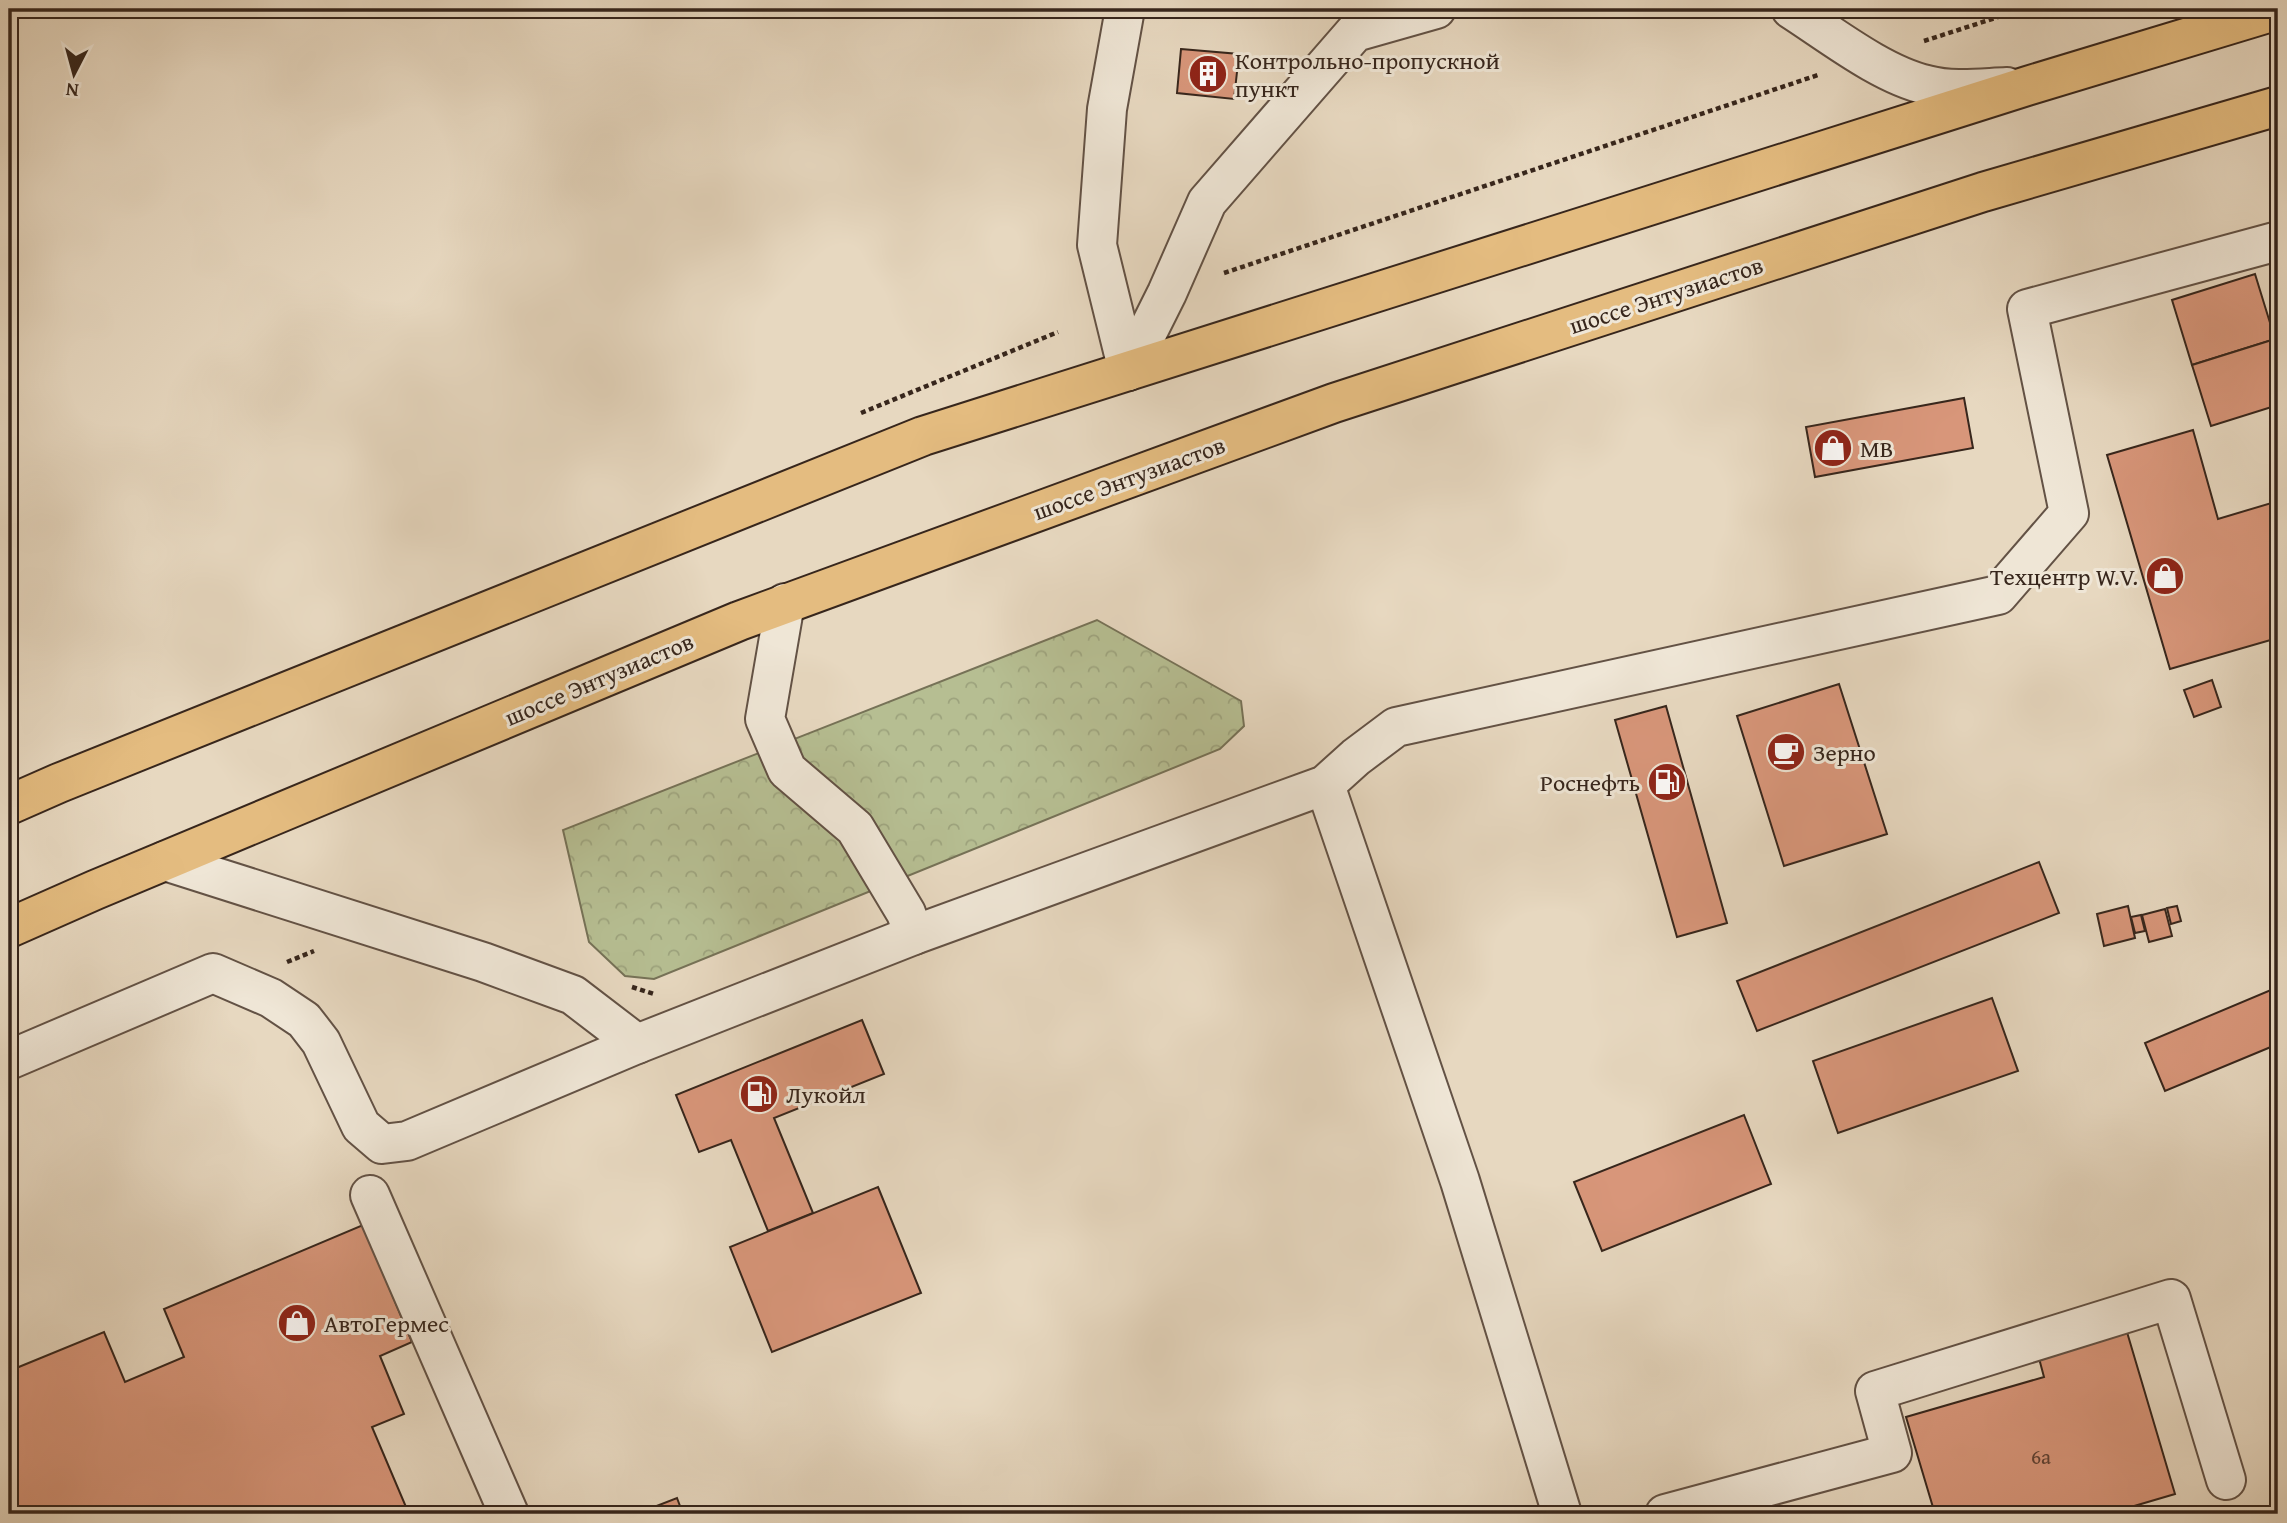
<svg xmlns="http://www.w3.org/2000/svg" width="2287" height="1523" font-family="'Gentium Book Plus',serif">
<style>
.forest{fill:url(#forest-crowns);stroke:#767257;stroke-width:2}
.building{fill:#d8967a;stroke:#37261c;stroke-width:2}
.lines{fill:none;stroke-linecap:round;stroke-linejoin:round}
.minor-casing{stroke:#635245;stroke-width:42}
.highway-casing{stroke:#37261c;stroke-width:42}
.path{stroke:#37261c;stroke-width:4.5;stroke-dasharray:5 3.5;stroke-linecap:butt}
.minor{stroke:#efe6d6;stroke-width:38}
.highway{stroke:#e4bc80;stroke-width:38}
.labels{text-anchor:middle;dominant-baseline:central;stroke-width:6;stroke-linejoin:round;paint-order:stroke}
.number-label{font-size:21px;fill:#5f4234}
.poi-label{font-size:24px;fill:#37261c;stroke:#efe6d6;text-anchor:start}
.street-label{font-size:24px;fill:#37261c;stroke:#efe6d6}
</style>
<defs>
<pattern id="forest-crowns" width="20" height="18" patternUnits="userSpaceOnUse" patternTransform="scale(1.75)"><rect width="20" height="18" fill="#b6be92"/><path d="M2 6a3 3 0 1 1 6 0M12 15a3 3 0 1 1 6 0" fill="none" stroke="#9da37d"/></pattern>
</defs>
<rect width="100%" height="100%" fill="#e7d8c0"/>
<filter id="stains"><feTurbulence type="fractalNoise" baseFrequency=".00286" numOctaves="4"/><feColorMatrix values="0 0 0 0 .2 0 0 0 0 .09 0 0 0 0 .02 0 0 0 .5 -.17"/></filter>
<radialGradient id="worn" r=".72"><stop offset=".6" stop-color="#630" stop-opacity="0"/><stop offset="1" stop-color="#630" stop-opacity=".3"/></radialGradient>
<path class="forest" d="M1097,620L1241,701L1244,726L1220,749L654,979L625,976L589,942L563,830Z"/>
<g class="building">
<path d="M1181,49L1239,54L1234,99L1177,93Z"/>
<path d="M2255,274L2275,339L2192,365L2172,300Z"/>
<path d="M2275,339L2278,351V405L2211,426L2192,365Z"/>
<path d="M1964,398L1973,448L1815,477L1806,427Z"/>
<path d="M2193,430L2218,519L2278,501V656L2274,639L2170,669L2107,455Z"/>
<path d="M2212,680L2221,707L2194,717L2184,690Z"/>
<path d="M1839,684L1887,834L1784,866L1737,716Z"/>
<path d="M1666,706L1727,923L1677,937L1615,720Z"/>
<path d="M2039,862L2059,913L1757,1031L1737,981Z"/>
<path d="M2128,906L2135,938L2104,946L2097,914Z"/>
<path d="M2177,906L2181,921L2171,924L2167,908Z"/>
<path d="M2165,909L2172,936L2149,942L2142,915Z"/>
<path d="M2141,915L2145,931L2135,933L2131,917Z"/>
<path d="M2278,987V1044L2165,1091L2145,1043Z"/>
<path d="M1992,998L2018,1071L1838,1133L1813,1061Z"/>
<path d="M862,1020L884,1074L774,1118L813,1213L768,1231L731,1140L699,1152L676,1095Z"/>
<path d="M1744,1115L1771,1184L1602,1251L1574,1182Z"/>
<path d="M878,1187L921,1293L772,1352L730,1247Z"/>
<path d="M363,1225L412,1342L380,1356L404,1414L372,1427L409,1514H9V1371L104,1332L125,1382L184,1357L164,1309Z"/>
<path d="M2124,1322L2175,1494L2107,1514H1935L1906,1417L2044,1377L2036,1347Z"/>
<path d="M677,1498L683,1514H636Z"/>
</g>
<g class="lines">
<g class="minor-casing">
<g id="minor">
<path d="M1125,9L1107,109L1097,245L1128,371"/>
<path d="M1791,9C1830,34 1882,75 1927,85C1953,92 1981,88 2007,87"/>
<path d="M1128,371L1167,293L1207,202L1355,32L1436,9"/>
<path d="M785,603L765,719L787,770L855,828L906,913L914,935"/>
<path d="M1325,785L1460,1181L1562,1514"/>
<path d="M165,861L483,962L573,995L637,1044"/>
<path d="M9,1060L213,973L271,998L304,1020L321,1042L361,1126L382,1144L407,1141L637,1044L914,935L1325,785L1356,757L1396,727L1998,595L2069,513L2027,309L2278,241"/>
<path d="M370,1195L509,1514"/>
<path d="M1665,1514L1892,1453L1875,1391L2171,1299L2226,1480"/>
</g>
</g>
<g class="highway-casing">
<g id="highway">
<path d="M9,805L59,783L923,436L2027,86L2278,10"/>
<path d="M9,928L95,890L739,621L1334,403L1983,192L2278,106"/>
</g>
</g>
<g class="path">
<path d="M1924,41L2023,9"/>
<path d="M1224,273L1818,75"/>
<path d="M861,413L1058,332"/>
<path d="M287,962L314,951"/>
<path d="M632,987L654,994"/>
</g>
<use href="#minor" class="minor"/>
<use href="#highway" class="highway"/>
</g>
<defs>
<g id="building-disc" transform="scale(2.0125)"><circle r="9.5" fill="#8f2418" stroke="#efe6d6"/><path d="M-4-6H4V6H1V3H-1V6H-4ZM-2.5-4.3h1.7v1.8h-1.7ZM.8-4.3h1.7v1.8H.8ZM-2.5-1h1.7V.8h-1.7ZM.8-1h1.7V.8H.8Z" fill="#fff"/></g>
<g id="shop-disc" transform="scale(2.0125)"><circle r="9.5" fill="#8f2418" stroke="#efe6d6"/><path d="M-5-2.5h2.3a2.7 3.5 0 0 1 5.4 0H5L5.5 6h-11ZM-1.5-2.5h3a1.5 2.3 0 0 0-3 0Z" fill="#fff"/></g>
<g id="cafe-disc" transform="scale(2.0125)"><circle r="9.5" fill="#8f2418" stroke="#efe6d6"/><path d="M-5.5-4.5H6V0H3Q3 3.5 0 3.5H-2.5Q-5.5 3.5-5.5 0ZM3-3.2v2h1.7v-2ZM-6 4.5H4V6H-6Z" fill="#fff"/></g>
<g id="fuel-disc" transform="scale(2.0125)"><circle r="9.5" fill="#8f2418" stroke="#efe6d6"/><path d="M-5.5-6h7V0h2V4h1.3V-2.5L3-4.5l.8-.8L6-3V5H2.5V1h-1V6h-7ZM-4.2-4.7v3.2H.2V-4.7Z" fill="#fff"/></g>
</defs>
<g fill-rule="evenodd">
<use href="#building-disc" x="1208" y="74"/>
<use href="#shop-disc" x="1833" y="448"/>
<use href="#shop-disc" x="2165" y="576"/>
<use href="#cafe-disc" x="1786" y="752"/>
<use href="#fuel-disc" x="1667" y="782"/>
<use href="#fuel-disc" x="759" y="1094"/>
<use href="#shop-disc" x="297" y="1323"/>
</g>
<g class="labels">
<g class="number-label">
<text x="2041" y="1456">6а</text>
</g>
<g class="poi-label">
<text x="1235" y="60">Контрольно-пропускной<tspan x="1235" dy="28">пункт</tspan></text>
<text x="1860" y="448">MB</text>
<text x="2138" y="576" text-anchor="end">Техцентр W.V.</text>
<text x="1813" y="752">Зерно</text>
<text x="1640" y="782" text-anchor="end">Роснефть</text>
<text x="786" y="1094">Лукойл</text>
<text x="324" y="1323">АвтоГермес</text>
</g>
<g class="street-label">
<text transform="translate(1666 295) rotate(-18)">шоссе Энтузиастов</text>
<text transform="translate(1129 478) rotate(-20)">шоссе Энтузиастов</text>
<text transform="translate(599 679) rotate(-23)">шоссе Энтузиастов</text>
</g>
</g>
<rect width="2287" height="1523" fill="none" stroke="#e7d8c0" stroke-width="35"/>
<rect x="10" y="10" width="2266" height="1502" fill="none" stroke="#37261c" stroke-width="3.5"/>
<rect x="18" y="18" width="2252" height="1488" fill="none" stroke="#37261c" stroke-width="2"/>
<g transform="translate(74 74) rotate(186)" stroke="#efe6d6" stroke-width="5" paint-order="stroke">
<path d="M0-5L12 26L0 18L-12 26Z" fill="#37261c"/>
<text y="-10" font-size="19" font-weight="bold" text-anchor="middle" fill="#37261c">N</text>
</g>
<rect width="100%" height="100%" filter="url(#stains)"/>
<rect width="100%" height="100%" fill="url(#worn)"/>
</svg>
